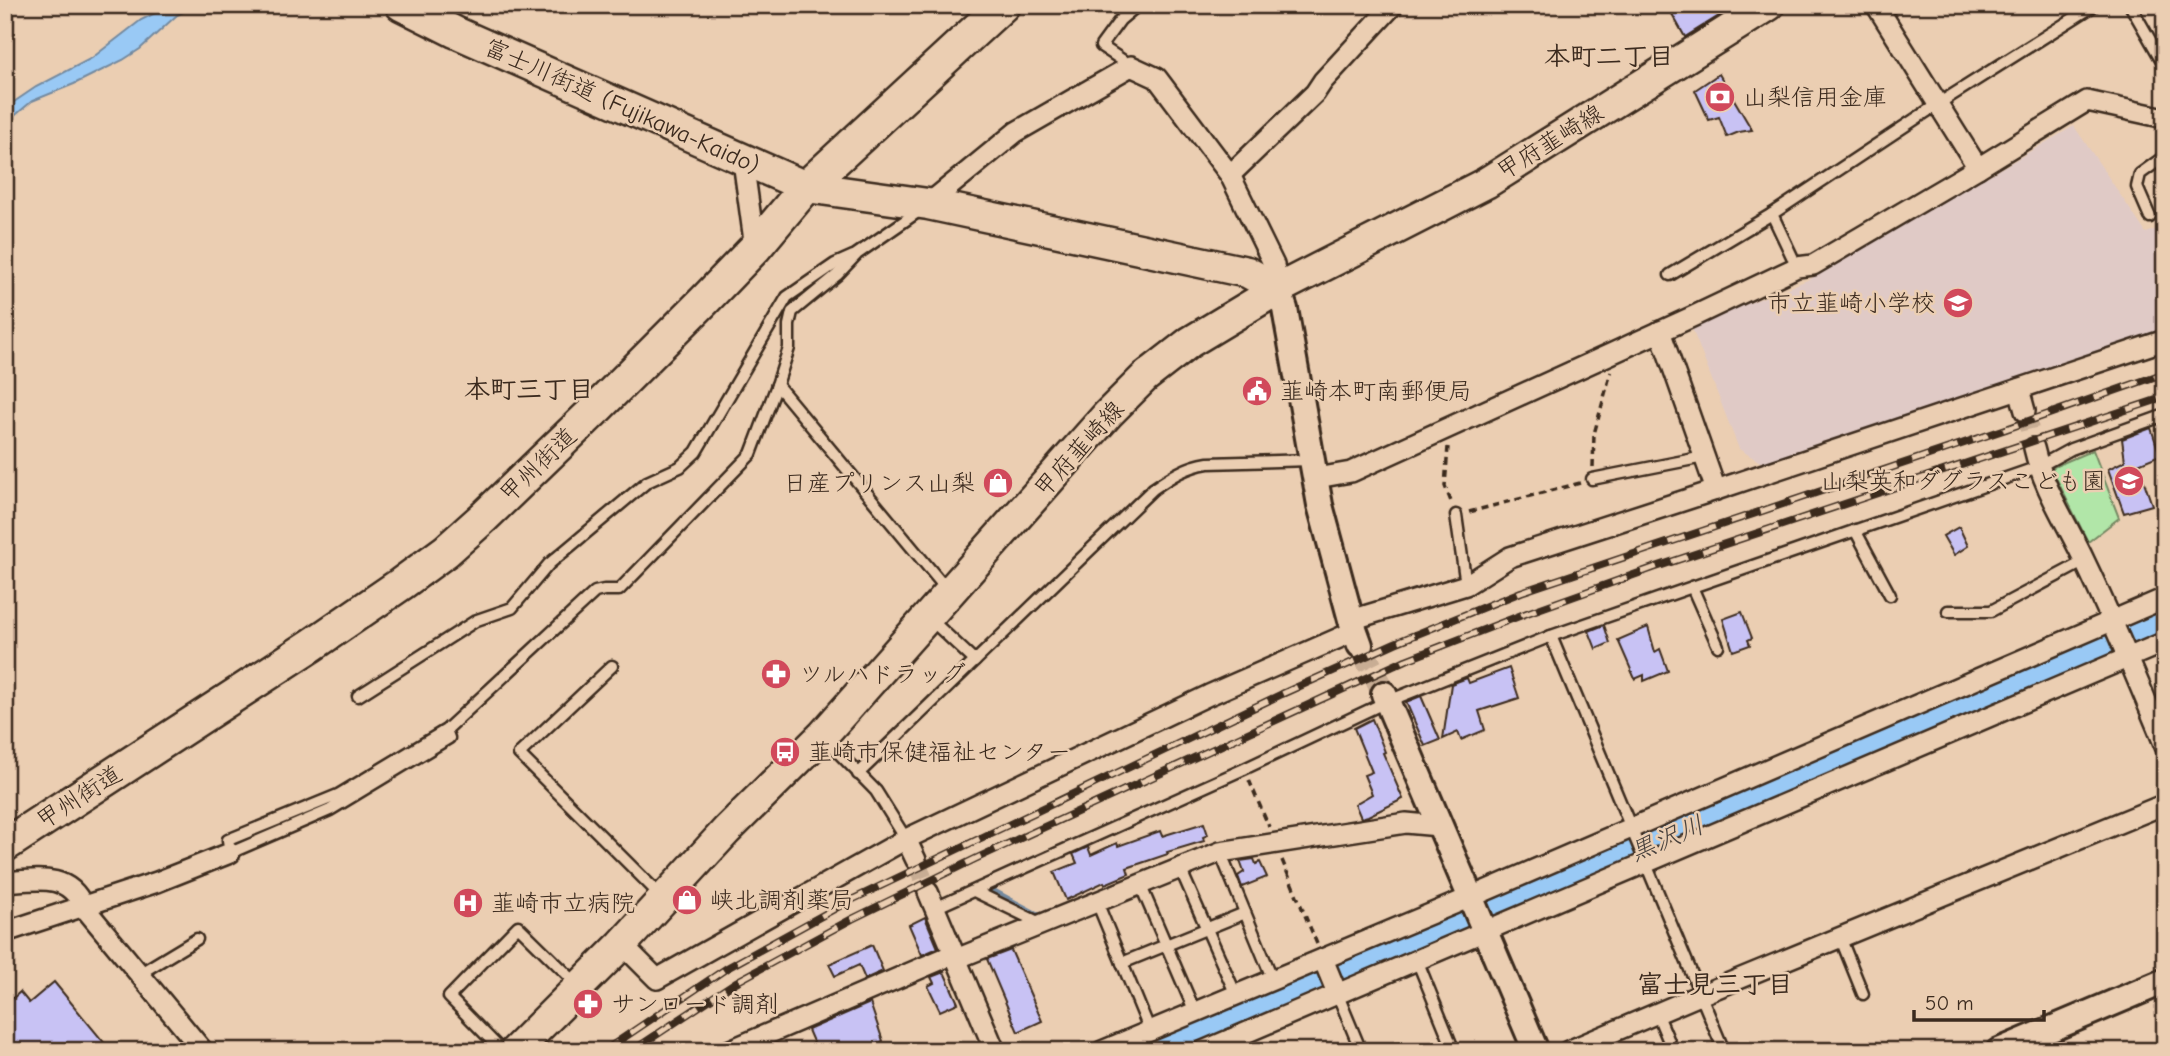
<svg xmlns="http://www.w3.org/2000/svg" width="2170" height="1056" font-family="'Comic Neue','Klee One',sans-serif">
<style>
.built{fill:#e0cac6}
.green{fill:#b1e6a8;stroke:#768863;stroke-width:2}
.water{fill:#99c9f5;stroke:#73899f;stroke-width:2}
.lines{fill:none;stroke-linecap:round;stroke-linejoin:round}
.stream{stroke:#73899f;stroke-width:5}
.river{stroke:#99c9f5;stroke-width:32}
.building{fill:#c8c2f4;stroke:#3b2a1e;stroke-width:2}
.minor-tunnel{stroke:#c8ad94;stroke-width:19;stroke-dasharray:19 10;stroke-linecap:butt}
.tertiary-tunnel{stroke:#c8ad94;stroke-width:24;stroke-dasharray:24 12;stroke-linecap:butt}
.service-casing{stroke:#3b2a1e;stroke-width:15}
.minor-casing{stroke:#3b2a1e;stroke-width:24}
.tertiary-casing{stroke:#3b2a1e;stroke-width:30}
.primary-casing{stroke:#3b2a1e;stroke-width:35}
.trunk-casing{stroke:#3b2a1e;stroke-width:37}
.path{stroke:#3b2a1e;stroke-width:3.5;stroke-dasharray:7 5;stroke-linecap:butt}
.service{stroke:#ebceb2;stroke-width:10}
.minor{stroke:#ebceb2;stroke-width:19}
.tertiary{stroke:#ebceb2;stroke-width:24}
.primary{stroke:#ebceb2;stroke-width:30}
.trunk{stroke:#ebceb2;stroke-width:32}
.rail-casing{stroke:#3b2a1e;stroke-width:8}
.rail{stroke:#ebceb2;stroke-width:5;stroke-dasharray:16;stroke-linecap:butt}
.labels{text-anchor:middle;dominant-baseline:central;stroke-width:5;stroke-linejoin:round;paint-order:stroke}
.poi-label{font-size:24px;fill:#3b2a1e;stroke:#ebceb2;text-anchor:start}
.street-label{font-size:24px;fill:#3b2a1e;stroke:#ebceb2}
.neighbourhood-label{font-size:26px;font-weight:bold;fill:#3b2a1e;stroke:#ebceb2}
.water-label{font-size:26px;font-style:italic;fill:#49423e;stroke:#ebceb2}
</style>
<rect width="100%" height="100%" fill="#ebceb2"/>
<filter id="ink" filterUnits="userSpaceOnUse"><feTurbulence type="fractalNoise" baseFrequency=".0143" numOctaves="2"/><feDisplacementMap in="SourceGraphic" scale="14" xChannelSelector="R" yChannelSelector="G"/><feConvolveMatrix kernelMatrix="1 2 1 2 8 2 1 2 1" color-interpolation-filters="sRGB"/></filter>
<g filter="url(#ink)">
<path class="built" d="M2074,126L2146,233L2165,226V330L1770,468L1739,449L1691,326L1810,279Z"/>
<path class="green" d="M2093,450L2119,518L2088,542L2051,468Z"/>
<path class="water" d="M171,5H197L177,15L140,49L123,60L74,84L32,101L5,124V108L36,87L92,58L141,20Z"/>
<g class="lines">
<path class="stream" d="M985,886L1041,916"/>
<path class="river" d="M1170,1051L1760,802L2165,627"/>
</g>
<g class="building">
<path d="M1667,5H1718L1722,14L1685,37Z"/>
<path d="M1719,74L1752,130L1739,132L1727,137L1719,117L1709,120L1695,90Z"/>
<path d="M2151,428L2160,455L2138,464L2152,505L2124,513L2108,469L2125,461L2122,439Z"/>
<path d="M1959,527L1968,546L1954,555L1943,536Z"/>
<path d="M1742,612L1752,638L1748,640L1750,645L1733,651L1723,619Z"/>
<path d="M1604,625L1610,643L1596,649L1589,631Z"/>
<path d="M1648,627L1655,652L1660,649L1668,671L1644,681V675L1635,679L1618,640Z"/>
<path d="M1509,668L1519,698L1479,711L1485,730L1461,740L1458,732L1443,739L1451,684L1467,678L1469,683Z"/>
<path d="M1421,696L1440,740L1425,746L1406,702Z"/>
<path d="M1372,719L1385,752L1383,753L1403,799L1368,816L1361,818L1355,804L1372,794L1364,775L1372,772L1354,728Z"/>
<path d="M1204,823L1208,835L1203,837L1204,841L1167,852L1168,854L1127,868L1129,874L1105,884L1104,882L1066,900L1054,872L1077,863L1073,854L1088,847L1091,855L1117,843L1118,846L1160,831L1162,836Z"/>
<path d="M1254,859L1256,864L1260,862L1267,877L1242,887L1238,876L1244,872L1240,861Z"/>
<path d="M925,917L938,948L922,955L909,925Z"/>
<path d="M872,945L883,971L865,979L859,965L835,976L829,964Z"/>
<path d="M1011,950L1042,1021L1018,1032L987,959Z"/>
<path d="M944,972L958,1003L940,1011L928,986L934,983L931,977Z"/>
<path d="M54,982L111,1051H20L5,1033V1005L20,992L29,1003Z"/>
<path d="M870,1003L883,1041L864,1051H817L808,1030Z"/>
</g>
<g class="lines">
<g class="minor-tunnel">
<path d="M2025,411L2034,448"/>
<path d="M916,860L928,892"/>
</g>
<path class="tertiary-tunnel" d="M1360,645L1384,694"/>
<g class="service-casing">
<g id="service">
<path d="M2130,5L2165,66"/>
<path d="M1131,66L1101,46L1120,20L1138,5"/>
<path d="M2150,217L2137,187L2140,174L2165,156"/>
<path d="M1797,267L1772,214L1938,104L2095,5"/>
<path d="M1670,275L1772,214"/>
<path d="M777,385L948,591"/>
<path d="M1592,479L1704,457"/>
<path d="M1456,515L1466,585"/>
<path d="M1855,530L1890,595"/>
<path d="M1692,587L1718,646"/>
<path d="M1948,611H1991L2085,561"/>
<path d="M929,618L975,661"/>
<path d="M1551,636L1724,1051"/>
<path d="M612,666L519,754L661,896"/>
<path d="M358,696L477,620L512,608L549,564L647,482L680,467L696,452L787,297L835,264L853,256"/>
<path d="M446,730L449,738L330,810L230,853L228,840L338,795L446,730L595,592L604,590H619L751,454L777,385L789,348V325L792,312L837,275L857,254L919,211"/>
<path d="M825,739L876,791L906,839"/>
<path d="M858,774L1153,489C1170,477 1187,466 1208,463L1310,460"/>
<path d="M1220,852L1273,980"/>
<path d="M1180,868L1236,995"/>
<path d="M1140,884L1195,1012"/>
<path d="M974,891L1040,923"/>
<path d="M1097,902L1150,1031"/>
<path d="M935,908L1244,769L1386,702L1551,636L2038,467L2071,449L2165,415"/>
<path d="M1840,937L1863,994"/>
<path d="M1417,960L1454,1051"/>
<path d="M1122,963L1245,913"/>
<path d="M139,974L197,939"/>
<path d="M1337,993L1361,1051"/>
<path d="M1657,1013L1673,1051"/>
<path d="M502,1051L449,997L518,926L577,984"/>
</g>
</g>
<g class="minor-casing">
<g id="minor">
<path d="M1876,5L1978,168"/>
<path d="M743,161L755,248"/>
<path d="M1230,175L1315,93L1323,81L1393,5"/>
<path d="M928,204L1016,132L1131,66L1157,78L1230,175L1274,265L1278,289"/>
<path d="M1660,331L1716,490"/>
<path d="M2019,389L2025,411"/>
<path d="M2034,448C2043,488 2068,525 2085,562C2114,622 2139,684 2165,746"/>
<path d="M1317,478L1351,472L1694,316L1797,267L1813,265L1978,168L2087,101L2165,118"/>
<path d="M1351,620L1466,585L1510,557L1716,490L2165,340"/>
<path d="M906,839L916,860"/>
<path d="M5,882C36,880 68,872 83,906L203,1051"/>
<path d="M928,892L995,1051"/>
<path d="M5,932L157,882L230,853"/>
<path d="M622,944L657,979L906,839L1209,695L1355,631"/>
<path d="M956,959L1220,852L1406,823L1439,826"/>
<path d="M1323,959L1337,993"/>
<path d="M728,1051L954,954"/>
<path d="M1102,1051L1478,894L2165,598"/>
<path d="M1203,1051L2165,642"/>
<path d="M1568,1051L1700,995L2165,804"/>
</g>
</g>
<g class="tertiary-casing">
<g id="tertiary">
<path d="M1278,289L1285,309L1320,505L1351,620L1360,645"/>
<path d="M1384,694L1536,1051"/>
<path d="M1999,1051L2165,981"/>
</g>
</g>
<g class="primary-casing">
<g id="primary">
<path d="M401,5L455,32L806,187L928,204L1247,272L1278,289"/>
<path d="M515,1051L622,944L727,830L822,736L1108,414L1145,377L1190,342L1278,289L1486,183L1769,5"/>
</g>
</g>
<g class="trunk-casing">
<path id="trunk" d="M5,845L312,645L401,584L446,551L484,517L597,408L704,301L755,248L806,187L1003,5"/>
</g>
<g class="path">
<path d="M1448,447L1445,486L1452,504"/>
<path d="M1593,467L1594,434L1611,372"/>
<path d="M1469,512L1580,483"/>
<path d="M1249,780L1269,827"/>
<path d="M1282,860L1317,944"/>
</g>
<use href="#service" class="service"/>
<use href="#minor" class="minor"/>
<use href="#tertiary" class="tertiary"/>
<use href="#primary" class="primary"/>
<use href="#trunk" class="trunk"/>
<g class="rail-casing">
<g id="rail">
<path d="M604,1051L727,968L845,903L1282,694L1395,643L1521,592L2006,429L2165,373"/>
<path d="M632,1051L736,982L852,919L975,859L1406,660L1527,613L1653,568L2165,397"/>
</g>
</g>
<use href="#rail" class="rail"/>
</g>
</g>
<defs>
<g id="bank-disc" transform="scale(1.575)"><circle r="9.5" fill="#d1495b" stroke="#ebceb2"/><path d="M-6-4H6V4H-6ZM0-2.3a2.3 2.3 0 1 0 0 4.6a2.3 2.3 0 1 0 0-4.6Z" fill="#fff"/></g>
<g id="school-disc" transform="scale(1.575)"><circle r="9.5" fill="#d1495b" stroke="#ebceb2"/><path d="M0-5L7-2L0 1L-7-2ZM-4 1L0 2.5L4 1V4Q0 6-4 4Z" fill="#fff"/></g>
<g id="civic-disc" transform="scale(1.575)"><circle r="9.5" fill="#d1495b" stroke="#ebceb2"/><path d="M-.6-6.5H3V-4.5H.6V-3L4-1V1h2V6H-6V1h2V-1L-.6-3ZM-1.2 2.5V6h2.4V2.5Z" fill="#fff"/></g>
<g id="shop-disc" transform="scale(1.575)"><circle r="9.5" fill="#d1495b" stroke="#ebceb2"/><path d="M-5-2.5h2.3a2.7 3.5 0 0 1 5.4 0H5L5.5 6h-11ZM-1.5-2.5h3a1.5 2.3 0 0 0-3 0Z" fill="#fff"/></g>
<g id="pharmacy-disc" transform="scale(1.575)"><circle r="9.5" fill="#d1495b" stroke="#ebceb2"/><path d="M-2-6h4v4h4v4h-4v4h-4v-4h-4v-4h4Z" fill="#fff"/></g>
<g id="bus-disc" transform="scale(1.575)"><circle r="9.5" fill="#d1495b" stroke="#ebceb2"/><path d="M-5-6H5V4H4V6H2V4H-2V6H-4V4H-5ZM-3.5-4V0h7V-4ZM-3.5 1.2v1.5H-2V1.2ZM2 1.2v1.5H3.5V1.2Z" fill="#fff"/></g>
<g id="hospital-disc" transform="scale(1.575)"><circle r="9.5" fill="#d1495b" stroke="#ebceb2"/><path d="M-5-5h3v3.5h4V-5h3V5h-3V1.5h-4V5h-3Z" fill="#fff"/></g>
</defs>
<g fill-rule="evenodd">
<use href="#bank-disc" x="1720" y="97"/>
<use href="#school-disc" x="1958" y="303"/>
<use href="#civic-disc" x="1257" y="391"/>
<use href="#school-disc" x="2129" y="481"/>
<use href="#shop-disc" x="998" y="483"/>
<use href="#pharmacy-disc" x="776" y="674"/>
<use href="#bus-disc" x="785" y="752"/>
<use href="#shop-disc" x="687" y="900"/>
<use href="#hospital-disc" x="468" y="903"/>
<use href="#pharmacy-disc" x="588" y="1004"/>
</g>
<g class="labels">
<g class="poi-label">
<text x="1743" y="97">山梨信用金庫</text>
<text x="1935" y="303" text-anchor="end">市立韮崎小学校</text>
<text x="1280" y="391">韮崎本町南郵便局</text>
<text x="2106" y="481" text-anchor="end">山梨英和ダグラスこども園</text>
<text x="975" y="483" text-anchor="end">日産プリンス山梨</text>
<text x="799" y="674">ツルハドラッグ</text>
<text x="808" y="752">韮崎市保健福祉センター</text>
<text x="710" y="900">峡北調剤薬局</text>
<text x="491" y="903">韮崎市立病院</text>
<text x="611" y="1004">サンロード調剤</text>
</g>
<g class="street-label">
<text transform="translate(622 106) rotate(24)">富士川街道 (Fujikawa-Kaido)</text>
<text transform="translate(1550 142) rotate(-32)">甲府韮崎線</text>
<text transform="translate(1079 449) rotate(-48)">甲府韮崎線</text>
<text transform="translate(538 465) rotate(-44)">甲州街道</text>
<text transform="translate(79 797) rotate(-33)">甲州街道</text>
</g>
<g class="neighbourhood-label">
<text x="1609" y="57">本町二丁目</text>
<text x="529" y="390">本町三丁目</text>
<text x="1715" y="985">富士見三丁目</text>
</g>
<g class="water-label">
<text transform="translate(1667 839) rotate(-23)">黒沢川</text>
</g>
</g>
<rect width="2170" height="1056" fill="none" stroke="#ebceb2" stroke-width="28"/>
<rect x="14" y="14" width="2142" height="1028" fill="none" stroke="#3b2a1e" stroke-width="2.5" filter="url(#ink)"/>
<path d="M1914 1010v10h130v-10" fill="none" stroke="#3b2a1e" stroke-width="3.5"/>
<text x="1925" y="1010" font-size="21" fill="#3b2a1e" stroke="#ebceb2" stroke-width="5" paint-order="stroke">50 m</text>
</svg>
